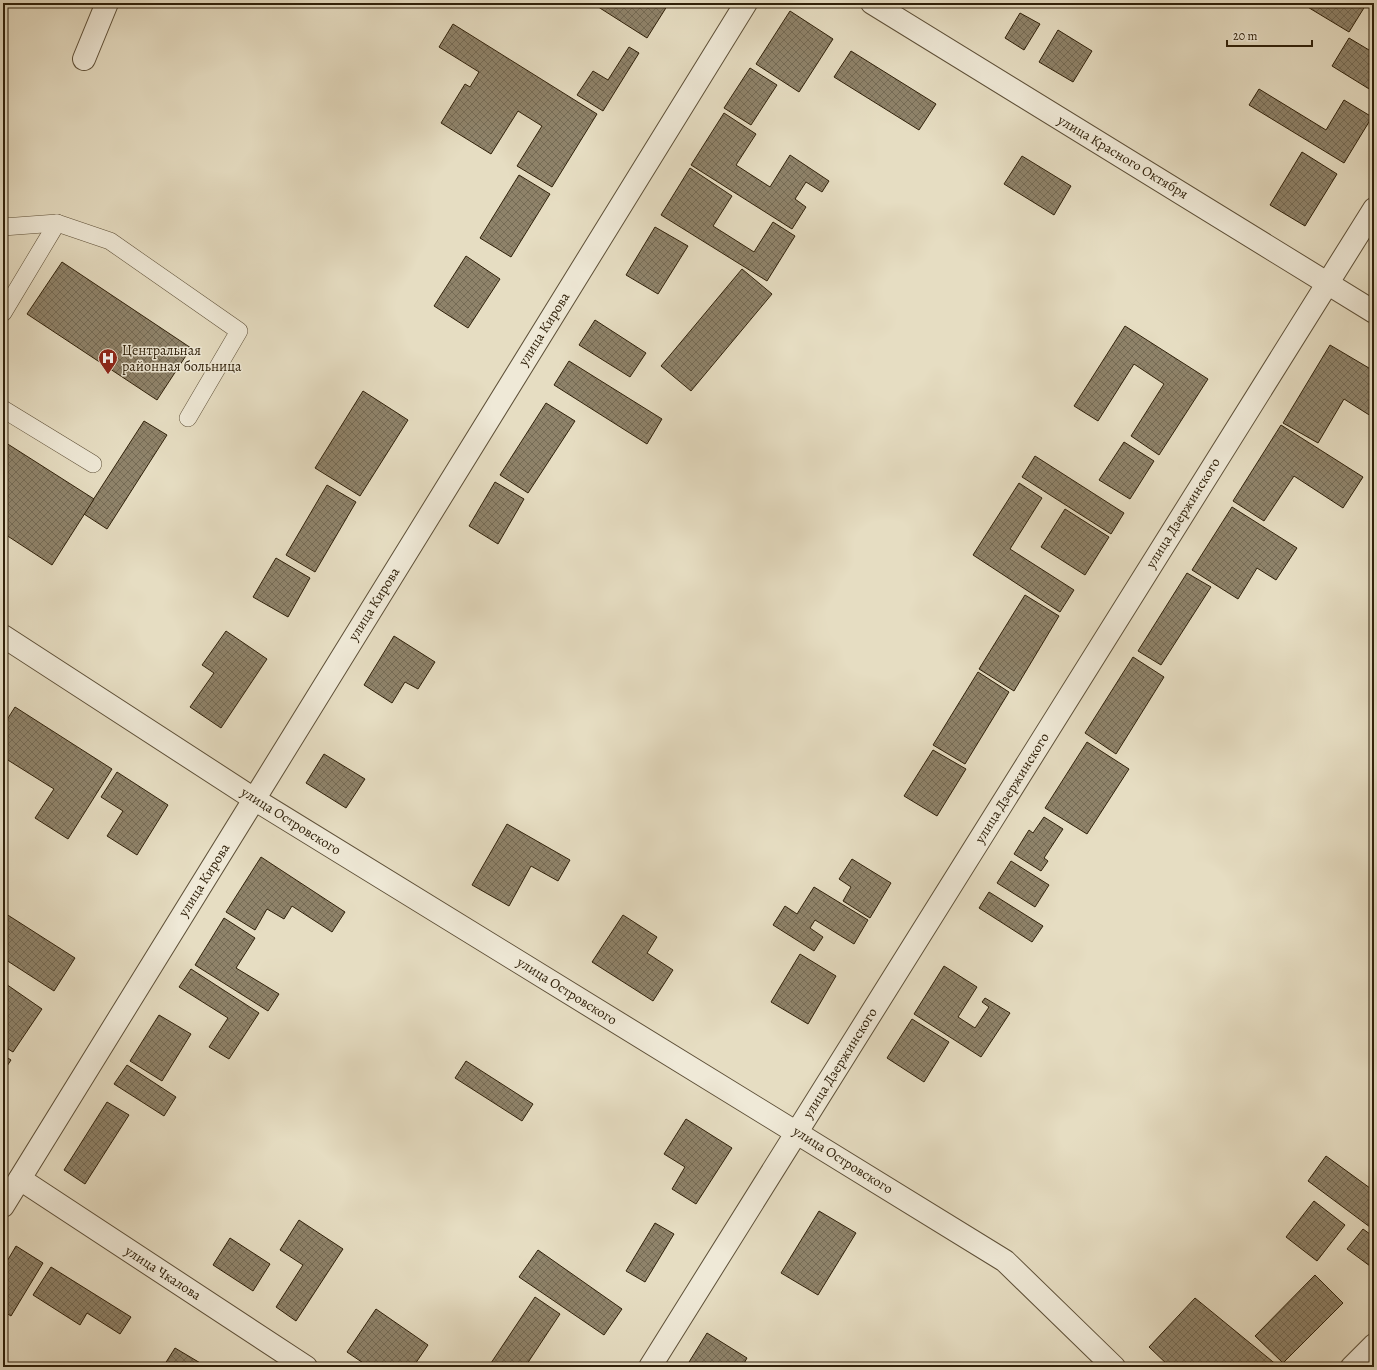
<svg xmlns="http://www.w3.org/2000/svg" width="1377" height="1370" font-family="Alegreya,serif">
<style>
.building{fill:url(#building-cross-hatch);stroke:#30210a}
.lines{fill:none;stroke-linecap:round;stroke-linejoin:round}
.service-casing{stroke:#5e5038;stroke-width:18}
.minor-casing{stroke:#5e5038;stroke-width:24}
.service{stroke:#efe9d7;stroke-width:17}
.minor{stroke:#efe9d7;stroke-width:22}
.labels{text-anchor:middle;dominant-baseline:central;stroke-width:3;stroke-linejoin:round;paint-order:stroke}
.street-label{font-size:14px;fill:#30210a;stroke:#efe9d7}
.poi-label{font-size:14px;fill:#30210a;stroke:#efe9d7;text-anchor:start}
</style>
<defs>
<pattern id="building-cross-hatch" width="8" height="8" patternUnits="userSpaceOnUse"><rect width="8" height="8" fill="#8f836a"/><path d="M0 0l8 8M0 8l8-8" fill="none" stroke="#756b55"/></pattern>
</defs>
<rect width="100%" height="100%" fill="#e6ddc2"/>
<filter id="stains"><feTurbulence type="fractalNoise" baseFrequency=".005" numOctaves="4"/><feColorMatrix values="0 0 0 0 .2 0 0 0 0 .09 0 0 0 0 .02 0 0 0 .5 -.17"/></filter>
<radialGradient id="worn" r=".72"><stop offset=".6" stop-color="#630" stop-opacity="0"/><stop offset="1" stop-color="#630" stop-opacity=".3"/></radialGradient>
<g class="building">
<path d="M592,3H669L647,38Z"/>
<path d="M1301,3H1367L1349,32Z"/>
<path d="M790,11L833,39L799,92L756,64Z"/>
<path d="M1020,13L1040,24L1024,50L1005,38Z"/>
<path d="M453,24L597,114L552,187L517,166L542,126L518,111L491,154L441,123L465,84L470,87L479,72L439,47Z"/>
<path d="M1058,30L1092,51L1073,82L1039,62Z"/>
<path d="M1349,38L1374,53V92L1332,66Z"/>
<path d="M629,47L639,53L603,111L577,95L593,71L608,80Z"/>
<path d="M851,51L936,104L919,130L834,77Z"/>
<path d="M750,68L777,85L751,125L724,108Z"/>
<path d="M1259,89L1326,130L1344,100L1372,117L1344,163L1249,105Z"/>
<path d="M724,113L756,134L736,165L770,187L790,155L829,181L822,192L806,182L795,199L806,207L792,229L691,165Z"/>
<path d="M1302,152L1337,174L1305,226L1270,205Z"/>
<path d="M1022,156L1071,186L1054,215L1004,184Z"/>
<path d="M690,168L732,196L713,226L754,252L773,222L795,236L767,281L661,215Z"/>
<path d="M519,175L550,194L511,257L480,238Z"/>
<path d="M655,227L688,246L658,294L626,275Z"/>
<path d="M466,256L500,279L468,328L434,306Z"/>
<path d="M62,262L191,348L157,400L27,314Z"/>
<path d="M742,269L772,294L691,391L661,366Z"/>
<path d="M595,320L646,353L630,377L579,345Z"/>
<path d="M1125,326L1208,379L1159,455L1131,436L1164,384L1134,364L1098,421L1074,406Z"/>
<path d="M1330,345L1374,371V418L1344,399L1318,443L1283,423Z"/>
<path d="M569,361L662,419L647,444L554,385Z"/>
<path d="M363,391L408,420L360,496L315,468Z"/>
<path d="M546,403L575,421L528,493L500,475Z"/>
<path d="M144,421L167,435L107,529L84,514Z"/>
<path d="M1281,425L1363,477L1343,508L1294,476L1264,521L1233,501Z"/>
<path d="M3,441L94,499L52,565L3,533Z"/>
<path d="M1124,442L1154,461L1130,499L1099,480Z"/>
<path d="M1035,456L1124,513L1111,534L1022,477Z"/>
<path d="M495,482L524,499L498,544L469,526Z"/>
<path d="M1019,483L1042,498L1010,549L1074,590L1060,612L973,555Z"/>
<path d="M327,485L356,502L315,572L286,555Z"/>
<path d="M1232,507L1297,548L1276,580L1257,568L1238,599L1192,570Z"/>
<path d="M1065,509L1109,537L1085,575L1041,547Z"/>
<path d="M276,558L310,578L288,617L253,597Z"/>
<path d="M1187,573L1211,587L1161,665L1138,651Z"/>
<path d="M1025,595L1059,616L1014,691L979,669Z"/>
<path d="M226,631L267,659L221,728L190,707L214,673L202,665Z"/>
<path d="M394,636L435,662L418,689L405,682L392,703L364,685Z"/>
<path d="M1133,657L1164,677L1116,754L1085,733Z"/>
<path d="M978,672L1009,692L965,764L933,745Z"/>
<path d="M15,707L112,769L68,839L35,818L54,789L3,757V726Z"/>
<path d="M1087,742L1129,769L1087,834L1045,808Z"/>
<path d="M933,750L966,769L937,816L904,796Z"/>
<path d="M324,754L365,779L346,808L306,783Z"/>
<path d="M117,772L168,805L137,855L107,836L123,811L101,797Z"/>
<path d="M1044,817L1063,829L1044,858L1048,861L1041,871L1014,854L1029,830L1033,833Z"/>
<path d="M507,824L570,860L558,881L531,866L509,906L472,885Z"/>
<path d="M261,857L345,912L332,932L292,906L284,919L267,909L255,930L226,912Z"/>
<path d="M852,859L891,883L870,918L843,901L851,887L839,879Z"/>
<path d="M1011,861L1049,885L1035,907L997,883Z"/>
<path d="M814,887L868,920L854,944L815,920L810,928L823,937L814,951L773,925L785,906L797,914Z"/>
<path d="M989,892L1043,926L1032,942L979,908Z"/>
<path d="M3,912L75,958L54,991L3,958Z"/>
<path d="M623,915L657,937L647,953L673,970L653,1001L592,962Z"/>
<path d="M224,918L255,938L236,968L279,994L268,1011L195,965Z"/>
<path d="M800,954L836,976L808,1024L771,1002Z"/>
<path d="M944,966L977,987L958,1017L975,1028L989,1007L982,1002L985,998L1010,1013L981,1057L914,1014Z"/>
<path d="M191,969L259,1013L229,1059L209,1047L228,1018L179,987Z"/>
<path d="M3,982L42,1009L13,1052L3,1046Z"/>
<path d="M159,1015L191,1034L162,1081L130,1061Z"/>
<path d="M912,1019L949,1042L924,1082L887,1058Z"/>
<path d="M3,1055L11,1060L3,1072Z"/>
<path d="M466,1061L533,1104L522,1121L455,1078Z"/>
<path d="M127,1065L176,1097L164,1116L114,1084Z"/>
<path d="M107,1102L129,1115L85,1184L64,1170Z"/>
<path d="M686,1119L732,1148L696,1204L672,1189L685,1167L664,1154Z"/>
<path d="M1326,1156L1374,1191V1230L1308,1181Z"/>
<path d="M1314,1201L1345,1225L1317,1261L1286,1237Z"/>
<path d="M819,1211L856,1233L818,1295L781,1273Z"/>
<path d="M299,1220L343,1249L296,1321L276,1307L303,1265L280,1250Z"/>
<path d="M655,1223L674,1234L645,1282L626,1271Z"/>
<path d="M1363,1229L1374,1237V1269L1347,1249Z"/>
<path d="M230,1238L270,1264L253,1291L213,1265Z"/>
<path d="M16,1246L43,1263L11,1316L3,1311V1268Z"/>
<path d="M538,1250L622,1309L604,1335L519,1277Z"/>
<path d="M51,1267L131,1317L120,1334L87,1313L80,1325L33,1295Z"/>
<path d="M1315,1275L1343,1303L1283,1363L1255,1336Z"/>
<path d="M535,1297L560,1314L525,1367L489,1366Z"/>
<path d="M1195,1298L1278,1366L1195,1367L1191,1364L1188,1367H1170L1149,1347Z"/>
<path d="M376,1309L428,1345L413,1367H369L347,1352Z"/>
<path d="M707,1333L747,1358L742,1367H686Z"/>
<path d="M175,1348L207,1367H163Z"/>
</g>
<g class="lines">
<g class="service-casing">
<g id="service">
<path d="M3,227L57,223L110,241L239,331L188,418"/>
<path d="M3,313L57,223"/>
<path d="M3,409L93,464"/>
</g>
</g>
<g class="minor-casing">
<g id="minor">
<path d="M872,3L1374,312"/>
<path d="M84,59L107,3"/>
<path d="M3,636L254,799L1005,1261L1114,1367"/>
<path d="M20,1179L306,1367"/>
<path d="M3,1206L746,3"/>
<path d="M650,1367L1374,209"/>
<path d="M1352,1367L1374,1345"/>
</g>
</g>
<use href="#service" class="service"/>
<use href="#minor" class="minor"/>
</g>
<defs>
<g id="hospital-pin" transform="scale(1)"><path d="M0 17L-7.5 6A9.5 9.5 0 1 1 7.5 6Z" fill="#8f2418" stroke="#efe9d7"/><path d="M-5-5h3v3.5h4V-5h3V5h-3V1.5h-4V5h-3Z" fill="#fff"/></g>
</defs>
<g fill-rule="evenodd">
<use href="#hospital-pin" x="108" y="358"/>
</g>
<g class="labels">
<g class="street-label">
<text transform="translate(1123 157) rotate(31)">улица Красного Октября</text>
<text transform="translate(544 329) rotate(-58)">улица Кирова</text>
<text transform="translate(1183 513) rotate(-58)">улица Дзержинского</text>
<text transform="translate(374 604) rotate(-58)">улица Кирова</text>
<text transform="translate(1012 788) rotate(-58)">улица Дзержинского</text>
<text transform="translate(291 821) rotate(32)">улица Островского</text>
<text transform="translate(204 880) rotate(-58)">улица Кирова</text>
<text transform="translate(567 991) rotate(32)">улица Островского</text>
<text transform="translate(840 1063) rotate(-58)">улица Дзержинского</text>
<text transform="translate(843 1160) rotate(32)">улица Островского</text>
<text transform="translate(163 1273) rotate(33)">улица Чкалова</text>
</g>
<g class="poi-label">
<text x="122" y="350">Центральная<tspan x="122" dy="16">районная больница</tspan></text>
</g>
</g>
<rect width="1377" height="1370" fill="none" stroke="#e6ddc2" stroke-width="16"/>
<rect x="4" y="4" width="1369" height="1362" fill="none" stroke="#30210a" stroke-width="2"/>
<rect x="8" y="8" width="1361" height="1354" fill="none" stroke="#30210a"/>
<path d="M1227 40v6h85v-6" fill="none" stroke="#30210a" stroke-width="2"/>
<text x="1233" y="40" font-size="12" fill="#30210a" stroke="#efe9d7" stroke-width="3" paint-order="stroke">20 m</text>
<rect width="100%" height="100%" filter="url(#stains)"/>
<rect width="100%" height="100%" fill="url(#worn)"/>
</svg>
